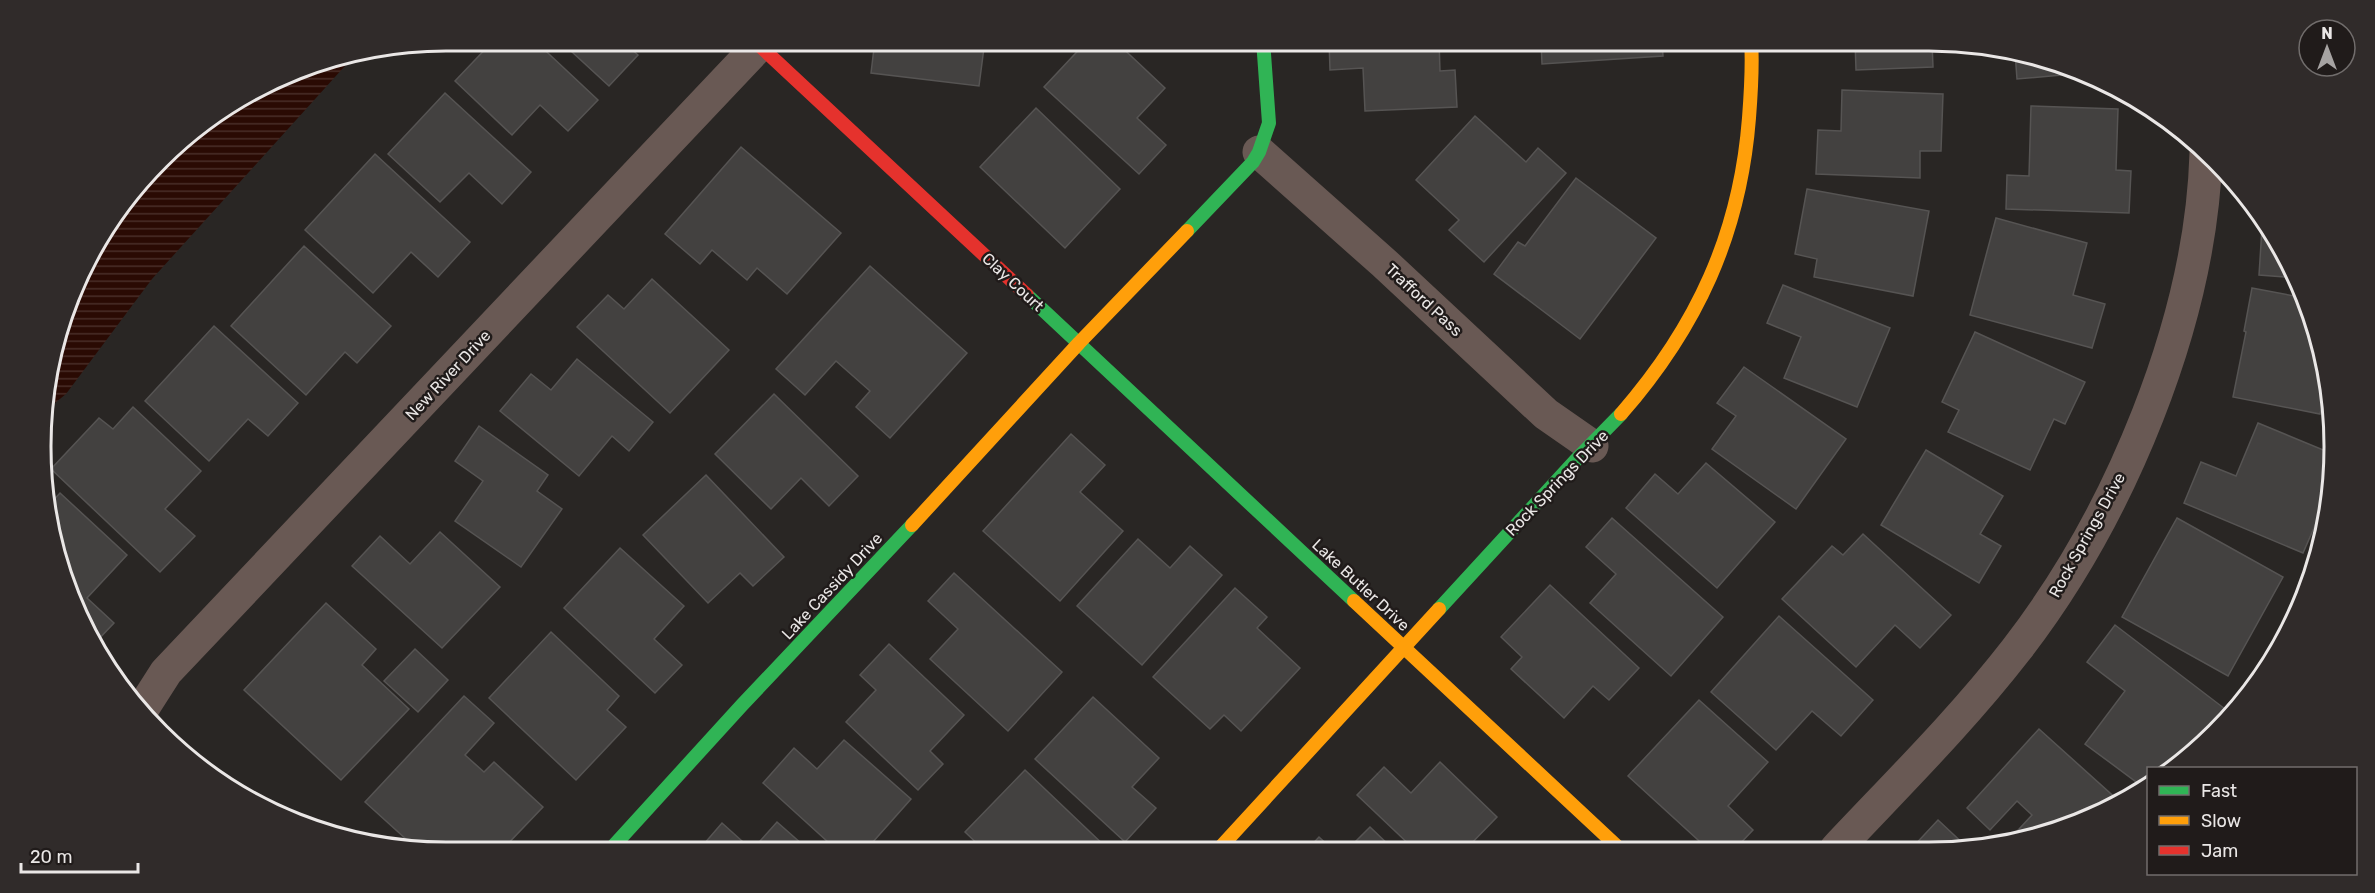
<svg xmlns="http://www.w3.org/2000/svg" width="2375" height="893" font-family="Rubik,sans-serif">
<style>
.water{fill:url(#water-rules)}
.building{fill:#434140;stroke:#565453;stroke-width:1.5}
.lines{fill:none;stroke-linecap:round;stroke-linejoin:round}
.street{stroke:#695954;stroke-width:33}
.fast{stroke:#30b455;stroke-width:14}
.slow{stroke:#ff9f0a;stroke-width:14}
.jam{stroke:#e5322d;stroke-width:14}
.labels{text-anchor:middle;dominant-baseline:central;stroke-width:5;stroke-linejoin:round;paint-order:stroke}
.street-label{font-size:16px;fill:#eae7e6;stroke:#201b1a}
.rim{fill:none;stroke:#eae7e6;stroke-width:3}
</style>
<defs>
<pattern id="water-rules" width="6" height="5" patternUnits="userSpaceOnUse" patternTransform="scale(1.5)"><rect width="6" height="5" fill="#2a0a03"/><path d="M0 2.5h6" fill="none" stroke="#492e28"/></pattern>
</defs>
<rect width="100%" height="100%" fill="#292624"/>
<path class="water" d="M354,56L152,279L66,394L45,411L44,393L62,316L95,244L179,141L244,95L316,62Z"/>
<g class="building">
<path d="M494,40H534L598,100L568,131L540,105L512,135L455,81Z"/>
<path d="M559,40H621L638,55L609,86Z"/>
<path d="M875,40H985L979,86L871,73Z"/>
<path d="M1088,40H1114L1165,88L1137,118L1166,145L1139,174L1044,87Z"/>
<path d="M1329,40H1439L1440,71L1455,70L1457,107L1365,111L1363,68L1330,70Z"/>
<path d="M1541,40H1662L1663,56L1542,64Z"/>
<path d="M1855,40L1932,41L1933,67L1856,70Z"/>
<path d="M2015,52L2034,54L2084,73L2017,79Z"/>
<path d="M1842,90L1943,94L1941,151H1920V178L1816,174L1818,130L1841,131Z"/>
<path d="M445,93L531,172L502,204L469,173L440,202L388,154Z"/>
<path d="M2031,106L2118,109L2116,170L2131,171L2129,213L2006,209L2007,175L2029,176Z"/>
<path d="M1036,108L1120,189L1065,248L980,167Z"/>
<path d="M1475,116L1526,162L1538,148L1566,173L1484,262L1449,230L1459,220L1416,180Z"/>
<path d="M741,147L841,233L787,294L757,268L747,280L712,250L700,264L665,234Z"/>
<path d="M375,154L470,242L438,277L411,252L373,293L305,230Z"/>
<path d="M1576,178L1656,238L1580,339L1494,274L1518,242L1525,246Z"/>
<path d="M1807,189L1929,211L1913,296L1814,277L1817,259L1795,254Z"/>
<path d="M1996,218L2087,243L2073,295L2105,304L2092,348L1970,315Z"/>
<path d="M2262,228L2269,229L2280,244L2296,278L2259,275Z"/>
<path d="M304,246L391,326L357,363L345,352L306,395L231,326Z"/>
<path d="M870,266L967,353L890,438L856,407L870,391L836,361L805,395L776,369Z"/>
<path d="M652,279L729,350L670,413L577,327L608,295L624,309Z"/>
<path d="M1783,285L1890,328L1857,407L1784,378L1801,337L1767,323Z"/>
<path d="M2252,288L2305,298L2313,316L2328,379L2320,414L2233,397L2246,332L2244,331Z"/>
<path d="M214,326L298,403L268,436L248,419L209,461L145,401Z"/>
<path d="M1975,332L2085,382L2065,424L2054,419L2030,470L1948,432L1959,410L1942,402Z"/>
<path d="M577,359L653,422L629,451L612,436L579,476L500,411L531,374L551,390Z"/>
<path d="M1744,367L1846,439L1796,509L1712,449L1736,416L1717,403Z"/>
<path d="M774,394L858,476L829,506L801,478L771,509L715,454Z"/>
<path d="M133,407L201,471L165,509L195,536L160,572L51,469L99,418L113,429Z"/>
<path d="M2258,423L2333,454L2334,473L2331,489L2303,553L2184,503L2201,462L2236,476Z"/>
<path d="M479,426L548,475L537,491L562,509L521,567L455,521L483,481L455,461Z"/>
<path d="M1071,434L1105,465L1080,492L1123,531L1060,601L983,531Z"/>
<path d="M1926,450L2003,496L1980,534L2001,546L1979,583L1881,525Z"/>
<path d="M1706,463L1775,522L1717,588L1626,508L1655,474L1678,494Z"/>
<path d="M706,475L784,557L753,586L740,573L708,603L643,535Z"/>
<path d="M60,493L127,555L87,598L114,623L94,644L72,602L48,526V506Z"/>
<path d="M1612,518L1723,617L1671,676L1590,603L1616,574L1586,547Z"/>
<path d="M2177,518L2283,577L2228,676L2122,617Z"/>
<path d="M440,532L500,587L442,648L352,566L380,536L410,564Z"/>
<path d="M1863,534L1951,615L1920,648L1895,625L1856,667L1782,599L1832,546L1843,555Z"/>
<path d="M1138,539L1170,568L1190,546L1222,575L1142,665L1077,606Z"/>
<path d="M620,548L684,606L654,639L682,665L655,693L564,608Z"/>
<path d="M954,573L1062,672L1008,731L930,659L958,629L928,601Z"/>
<path d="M1550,585L1639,668L1609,700L1593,686L1564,718L1511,669L1522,657L1501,637Z"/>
<path d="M1235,588L1267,617L1257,628L1300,668L1241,731L1224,715L1210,729L1153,677Z"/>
<path d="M326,603L376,649L362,665L409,709L341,780L244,690Z"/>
<path d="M1779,616L1873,700L1841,736L1812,711L1776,750L1711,692Z"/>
<path d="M2115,625L2229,712L2196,752L2171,768H2148V784L2143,787L2085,744L2125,691L2087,662Z"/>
<path d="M551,632L619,696L607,710L626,727L576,780L489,698Z"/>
<path d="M889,644L964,715L930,751L943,764L918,790L846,722L876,690L860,675Z"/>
<path d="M415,649L448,680L418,712L384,681Z"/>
<path d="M464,696L494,723L465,755L484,772L494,762L543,807L500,852H446L417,849L365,802Z"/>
<path d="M1093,697L1159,758L1132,787L1156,808L1125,842L1035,759Z"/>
<path d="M1699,700L1768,762L1728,806L1753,830L1734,850H1709L1628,776Z"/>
<path d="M2039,729L2120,802L2108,811L2008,841L2032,815L2017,801L1990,830L1967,808Z"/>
<path d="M844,740L911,799L864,852H839L763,783L794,748L817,769Z"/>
<path d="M1440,762L1497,817L1465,850H1415L1357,795L1384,767L1411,793Z"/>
<path d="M1025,770L1110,851H985L965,832Z"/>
<path d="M1938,820L1969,849H1911Z"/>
<path d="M777,822L811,852H697L722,823L752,850Z"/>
<path d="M1370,827L1394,850H1347Z"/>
<path d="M1319,837L1333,850L1306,851Z"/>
</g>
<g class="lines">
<g class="street">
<path d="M1259,152L1384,263L1546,414L1592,446"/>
<path d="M143,708L166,672L764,40"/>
<path d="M1836,849C1897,784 1961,721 2016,650C2119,517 2201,322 2206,153"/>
</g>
<g class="fast">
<path d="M1187,231L1253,162L1259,152L1269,123L1263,40"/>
<path d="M1027,295L1354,601"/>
<path d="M1439,609L1575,461L1621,414"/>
<path d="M608,852L742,705L912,525"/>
</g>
<g class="slow">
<path d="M1621,414C1697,327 1740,234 1749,118C1751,92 1753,66 1751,40"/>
<path d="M912,525L1079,343L1187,231"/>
<path d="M1354,601L1621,850"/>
<path d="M1217,851L1439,609"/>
</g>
<path class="jam" d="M760,46L1027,295"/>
</g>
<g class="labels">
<g class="street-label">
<text transform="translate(1013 282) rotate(43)">Clay Court</text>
<text transform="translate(1424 300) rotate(43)">Trafford Pass</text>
<text transform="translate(448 375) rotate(-47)">New River Drive</text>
<text transform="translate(1557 483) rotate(-46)">Rock Springs Drive</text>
<text transform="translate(2087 535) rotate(-61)">Rock Springs Drive</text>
<text transform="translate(1361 585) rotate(43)">Lake Butler Drive</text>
<text transform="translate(832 586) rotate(-47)">Lake Cassidy Drive</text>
</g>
</g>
<path d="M0 0H2375V893H0ZM446 51H1929A395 395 0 0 1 2324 446V447A395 395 0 0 1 1929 842H446A395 395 0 0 1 51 447V446A395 395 0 0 1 446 51Z" fill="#302b2a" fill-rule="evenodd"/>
<path class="rim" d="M446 51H1929A395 395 0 0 1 2324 446V447A395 395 0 0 1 1929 842H446A395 395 0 0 1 51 447V446A395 395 0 0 1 446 51Z"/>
<rect x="2147" y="767" width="210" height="108" fill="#201b1a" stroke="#716d6c" stroke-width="1.5"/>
<rect x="2159" y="786" width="30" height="9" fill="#30b455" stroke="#716d6c" stroke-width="1.5"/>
<text x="2201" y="797" font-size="18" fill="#eae7e6">Fast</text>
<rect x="2159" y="816" width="30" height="9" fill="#ff9f0a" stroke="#716d6c" stroke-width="1.5"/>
<text x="2201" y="827" font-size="18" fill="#eae7e6">Slow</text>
<rect x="2159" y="846" width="30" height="9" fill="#e5322d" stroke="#716d6c" stroke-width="1.5"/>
<text x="2201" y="857" font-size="18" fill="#eae7e6">Jam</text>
<g transform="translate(2327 48)"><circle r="28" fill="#201b1a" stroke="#716d6c" stroke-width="1.5"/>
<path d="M0-4.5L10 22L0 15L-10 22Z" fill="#a6a3a2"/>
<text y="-9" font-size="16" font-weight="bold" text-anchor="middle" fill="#eae7e6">N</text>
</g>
<path d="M21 863v9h117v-9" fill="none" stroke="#eae7e6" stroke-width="3"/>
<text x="30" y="863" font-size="18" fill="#eae7e6" stroke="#201b1a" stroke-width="4.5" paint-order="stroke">20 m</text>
</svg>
